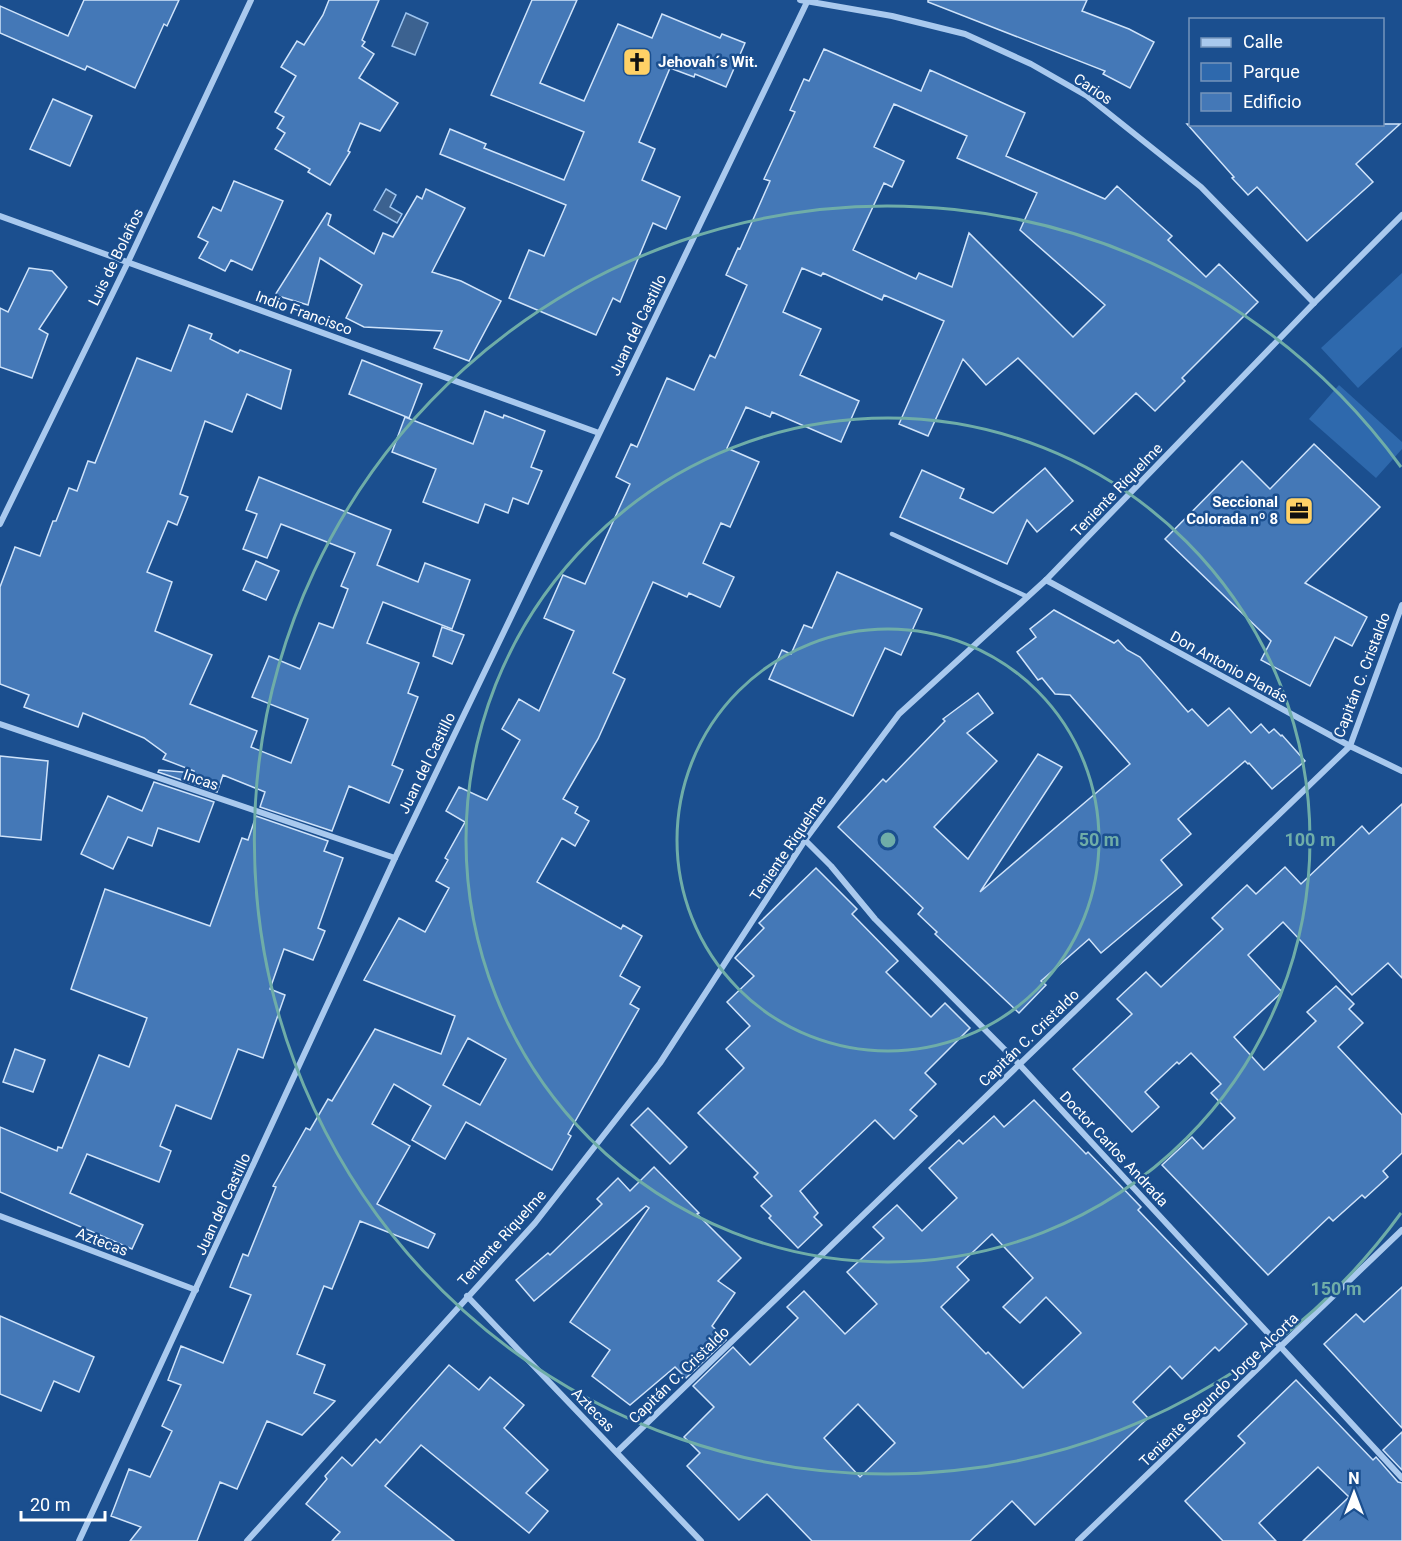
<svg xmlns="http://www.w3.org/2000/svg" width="1402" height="1541" font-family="Roboto,sans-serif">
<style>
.green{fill:#2e69ad}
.water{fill:#3c6290;stroke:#9cc4f0;stroke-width:1.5}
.building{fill:#4478b7;stroke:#cfe3fa;stroke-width:1.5;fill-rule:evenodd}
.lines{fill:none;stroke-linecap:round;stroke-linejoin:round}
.service{stroke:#a9c9ee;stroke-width:4.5}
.minor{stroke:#a9c9ee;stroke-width:6}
.ring{fill:none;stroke:#6fada8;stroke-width:3}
.labels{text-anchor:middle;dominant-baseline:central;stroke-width:5;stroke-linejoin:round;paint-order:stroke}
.poi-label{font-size:15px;font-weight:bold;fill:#fff;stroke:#1b4f8f;text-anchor:start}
.street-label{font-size:15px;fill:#fff;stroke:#1b4f8f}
.centre{fill:#6fada8;stroke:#1b4f8f;stroke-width:3}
.ring-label{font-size:18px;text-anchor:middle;font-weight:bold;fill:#6fada8;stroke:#1b4f8f;stroke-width:5;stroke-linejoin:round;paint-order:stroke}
</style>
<rect width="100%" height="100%" fill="#1b4f8f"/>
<g class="green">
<path d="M1402,273V347L1358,388L1321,348Z"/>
<path d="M1339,385L1402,442V449L1376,478L1309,419Z"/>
</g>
<g class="water">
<path d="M406,13L428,23L415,55L392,46Z"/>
<path d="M386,189L396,195L390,207L402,214L397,223L374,210Z"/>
</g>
<g class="building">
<path d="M84,0H179L167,26L164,24L135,88L87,66L85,70L0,33V6L68,36Z"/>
<path d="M329,0H379L362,40L365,42L362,46L374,54L359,78L398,103L380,131L360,123L348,151L350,152L330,185L308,172L310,169L275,149L285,133L277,128L284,117L275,112L296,76L281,67L297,41L304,45L323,15Z"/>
<path d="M532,0H577L540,83L584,101L618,24L652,38L662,14L720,38L722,34L745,43L726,87L695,74L694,77L670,68L639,142L655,149L642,180L680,197L666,229L653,223L620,302L613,298L596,335L509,298L529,250L544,256L566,205L440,154L450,129L486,144L484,148L564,180L584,132L491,95Z"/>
<path d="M928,0H1087L1082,11L1129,29L1154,42L1130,88L1103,74L1105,71L928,2Z"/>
<path d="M824,49L921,91L930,70L1025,113L1006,156L1105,199L1117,186L1172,236L1168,240L1206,277L1219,264L1258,302L1182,378L1185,381L1155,411L1136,393L1094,434L1018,358L986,385L963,359L928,436L899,424L944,321L884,295L882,300L823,273L821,276L802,268L783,312L821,329L800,375L859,401L841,442L772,412L770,417L746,407L727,448L759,462L730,527L721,523L703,563L734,577L720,607L689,593L687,597L653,582L613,673L625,679L598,739L563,799L578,807L575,813L589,821L575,846L562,838L537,882L621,929L623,925L642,936L620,976L640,987L630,1004L639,1009L568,1134L571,1136L552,1170L466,1122L445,1159L412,1140L431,1106L394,1084L372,1124L410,1146L377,1204L435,1234L428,1248L360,1221L332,1289L324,1286L297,1354L325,1365L314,1393L335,1401L302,1435L267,1421L237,1489L220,1482L197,1541H130L141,1527L111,1516L129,1469L150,1477L172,1431L162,1426L181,1385L168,1380L181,1346L223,1363L251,1295L230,1287L243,1254L248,1256L276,1187L273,1186L306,1128L310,1130L328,1099L332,1101L375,1029L441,1054L455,1016L364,980L399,918L425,932L449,888L436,881L448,860L445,858L465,822L446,811L459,787L487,800L520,740L502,729L519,699L539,711L574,631L544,618L563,575L585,584L630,484L616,477L631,444L637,447L667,378L694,390L710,355L715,358L747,285L726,275L738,248L740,249L770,181L764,179L795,112L790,110L804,79L809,81ZM894,104L967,136L957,158L1037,193L1020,230L1105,305L1073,337L969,233L952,287L919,273L916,279L853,250L884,183L892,187L904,161L874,147ZM468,1038L506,1059L480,1105L443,1085Z"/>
<path d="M53,99L92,116L70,166L30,149Z"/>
<path d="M1187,124H1400L1356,164L1373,182L1307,241L1257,187L1248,195L1232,178L1234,177Z"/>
<path d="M234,181L283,201L252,270L231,260L225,271L199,258L208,242L198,237L213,207L221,211Z"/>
<path d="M426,189L465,208L432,272L461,281L501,301L469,361L434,348L442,331L364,327L346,318L362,285L320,258L308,305L275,295L327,213L331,215L328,225L374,254L383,233L393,237L417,196L422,199Z"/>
<path d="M29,268L52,271L67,287L39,329L48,334L32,378L0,367V308L8,312Z"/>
<path d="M189,325L212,334L210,339L238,353L240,350L291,370L281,409L247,394L232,432L205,421L180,494L188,497L177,525L168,521L147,572L172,582L155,631L212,655L190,704L257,731L251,747L291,763L308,719L252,697L269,656L300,669L319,623L333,628L348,589L341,586L355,553L281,524L267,558L243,549L257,514L246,510L259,477L391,530L377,565L418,582L425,563L470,580L452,629L383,602L367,643L419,663L408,693L418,697L392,765L403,770L389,803L349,786L332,831L260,807L265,792L223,775L217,792L158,772L159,770L194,773V771L163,759L166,754L144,738L83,713L78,727L24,707L29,695L0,684V587L15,547L40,556L53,521H56L69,488L77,491L88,461L95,463L137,358L171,371Z"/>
<path d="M362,360L422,384L409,418L349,394Z"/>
<path d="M485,411L503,418L504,415L545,431L531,467L542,471L528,504L513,498L508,513L485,504L478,523L423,502L436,469L392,452L405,417L473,444Z"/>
<path d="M1314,444L1380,507L1305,583L1367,617L1352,646L1335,637L1310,686L1261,660L1271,641L1165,539L1242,461L1270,489Z"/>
<path d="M1045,468L1073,501L1037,532L1027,520L1007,564L900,517L922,470L964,489L960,498L993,513Z"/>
<path d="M256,561L279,571L266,600L243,590Z"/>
<path d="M837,572L922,609L901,655L885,648L853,716L769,679L782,650L791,654L804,625L812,628Z"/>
<path d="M1054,610L1114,643L1118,640L1127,650L1140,657L1188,712L1192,709L1208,726L1229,708L1251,733L1261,724L1269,733L1274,729L1281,736L1282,735L1305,761L1272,789L1249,763L1248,764L1245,761L1178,819L1191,834L1161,860L1182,885L1101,953L1089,939L1041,981L1046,985L1019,1013L935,934L937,932L918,914L923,908L838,827L883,779L886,782L945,721L943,719L978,693L993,713L967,733L997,761L934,827L968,859L1038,754L1062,767L980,892L1130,764L1070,695L1055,694L1042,678L1038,680L1017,652L1036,637L1030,629Z"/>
<path d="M442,627L464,635L452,664L433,656Z"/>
<path d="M0,756L48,761L41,840L0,836Z"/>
<path d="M154,782L214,802L199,842L158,828L152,846L128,837L113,869L81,854L108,796L142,811Z"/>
<path d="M1402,804V978L1388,963L1352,995L1283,922L1248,955L1282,992L1234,1037L1264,1070L1316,1021L1307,1012L1336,986L1354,1004L1349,1009L1363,1023L1338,1047L1402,1115V1153L1383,1171L1388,1177L1365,1198L1362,1195L1333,1221L1329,1217L1268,1275L1162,1165L1192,1137L1203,1149L1235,1118L1211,1093L1221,1084L1191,1053L1179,1064L1177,1062L1145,1092L1159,1107L1132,1132L1073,1069L1132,1014L1117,999L1146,972L1161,987L1223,929L1212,918L1247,885L1256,894L1285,867L1301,884L1362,826L1369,834Z"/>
<path d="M256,816L328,841L324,851L343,858L318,928L325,931L313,960L284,949L270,989L285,995L263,1058L238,1049L211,1119L176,1105L160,1146L171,1151L159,1182L87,1154L70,1193L143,1225L132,1249L0,1192V1127L57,1151L58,1147L62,1148L99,1055L129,1067L147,1018L71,989L105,889L210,926L242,838L248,840Z"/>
<path d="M816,868L857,909L852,914L898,961L886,972L931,1017L945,1003L970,1028L925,1073L936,1084L910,1110L917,1116L894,1139L875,1120L800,1191L818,1213L814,1217L822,1225L798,1248L769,1218L771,1216L761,1206L772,1196L754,1177L758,1173L698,1113L744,1068L726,1049L750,1026L727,1002L754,976L735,958L764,928L759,923Z"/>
<path d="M15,1049L45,1060L33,1092L3,1082Z"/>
<path d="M1034,1100L1086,1154L1088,1152L1141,1207L1138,1210L1247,1324L1219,1351L1215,1347L1182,1379L1170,1366L1133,1402L1148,1418L1035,1525L1012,1501L970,1541H812L767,1494L739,1520L687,1466L700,1453L684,1437L714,1407L693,1386L733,1347L750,1365L798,1318L787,1307L804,1291L845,1334L877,1304L847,1272L884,1238L873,1227L897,1205L922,1231L957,1198L929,1168L959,1140L963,1144L994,1116L1004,1127ZM992,1234L1033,1278L1003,1307L1020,1323L1046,1297L1081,1333L1023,1388L988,1352L986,1354L941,1307L969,1280L957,1267ZM858,1404L895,1443L860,1477L824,1438Z"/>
<path d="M648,1108L687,1147L670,1164L631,1125Z"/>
<path d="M654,1167L699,1213L697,1214L741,1258L718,1281L735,1293L712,1326L726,1340L686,1378L675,1367L630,1405L592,1376L610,1350L570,1322L649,1208L646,1206L534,1301L516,1280L548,1253L550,1255L602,1204L597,1199L618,1178L630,1191Z"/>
<path d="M1402,1287V1428L1324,1344L1356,1314L1364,1322Z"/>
<path d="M0,1316L94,1357L79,1392L54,1381L41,1411L0,1394Z"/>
<path d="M449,1365L479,1390L490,1377L524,1405L504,1428L548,1470L526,1493L548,1511L529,1533L421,1445L385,1486L454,1541H332L340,1532L306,1504L327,1479L325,1476L342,1457L352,1466L376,1439L380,1443Z"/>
<path d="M1296,1380L1373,1460L1376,1457L1398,1482L1402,1483V1541H1303L1349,1497L1318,1467L1259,1523L1276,1541H1223L1185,1501L1245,1443L1238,1436Z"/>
<path d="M1402,1432V1470L1383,1450Z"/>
</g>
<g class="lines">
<path class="service" d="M892,534L1028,597"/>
<g class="minor">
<path d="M800,0L892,16L965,34L1031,64L1087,96L1201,187L1314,303"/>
<path d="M0,216L599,433"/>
<path d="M0,524L128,262L251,0"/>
<path d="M1046,580L1350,746L1402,771"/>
<path d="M0,724L395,858"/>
<path d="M805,840L831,866L875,919L1019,1064L1402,1478"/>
<path d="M0,1216L196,1290"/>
<path d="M467,1296L701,1541"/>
<path d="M617,1452L1350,746L1402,605"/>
<path d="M79,1541L395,858L808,0"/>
<path d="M247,1541L535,1223L660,1063L805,840L899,714L1046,580L1314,303L1402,215"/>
<path d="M1078,1541L1402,1230"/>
</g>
</g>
<g class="ring">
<circle cx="888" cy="840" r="211"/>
<circle cx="888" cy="840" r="422"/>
<path d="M1401 1213A634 634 0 1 1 1401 467"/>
</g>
<defs>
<g id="church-square" transform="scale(1.5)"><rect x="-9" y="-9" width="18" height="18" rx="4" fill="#ffd166" stroke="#1b4f8f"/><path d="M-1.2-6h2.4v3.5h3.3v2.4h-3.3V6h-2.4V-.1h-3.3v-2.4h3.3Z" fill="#111"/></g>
<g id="office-square" transform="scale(1.5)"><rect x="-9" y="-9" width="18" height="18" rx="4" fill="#ffd166" stroke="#1b4f8f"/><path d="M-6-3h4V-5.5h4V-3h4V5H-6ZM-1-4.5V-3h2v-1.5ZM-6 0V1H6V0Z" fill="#111"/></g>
</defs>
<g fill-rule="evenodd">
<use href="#church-square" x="637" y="62"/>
<use href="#office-square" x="1299" y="511"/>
</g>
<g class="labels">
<g class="poi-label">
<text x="658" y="62">Jehovah´s Wit.</text>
<text x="1278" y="502" text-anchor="end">Seccional<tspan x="1278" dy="17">Colorada nº 8</tspan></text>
</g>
<g class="street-label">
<text transform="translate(1093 89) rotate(34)">Carios</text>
<text transform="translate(116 257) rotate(-64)">Luis de Bolaños</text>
<text transform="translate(304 313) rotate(20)">Indio Francisco</text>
<text transform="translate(638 325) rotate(-64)">Juan del Castillo</text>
<text transform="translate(1117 490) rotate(-46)">Teniente Riquelme</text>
<text transform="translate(1229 667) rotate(29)">Don Antonio Planás</text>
<text transform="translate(1362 675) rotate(-69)">Capitán C. Cristaldo</text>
<text transform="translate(427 763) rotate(-64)">Juan del Castillo</text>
<text transform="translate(201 780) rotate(19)">Incas</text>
<text transform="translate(788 848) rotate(-56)">Teniente Riquelme</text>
<text transform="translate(1029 1038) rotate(-44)">Capitán C. Cristaldo</text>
<text transform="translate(1114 1149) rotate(47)">Doctor Carlos Andrada</text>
<text transform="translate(223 1204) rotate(-65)">Juan del Castillo</text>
<text transform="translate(502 1238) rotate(-48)">Teniente Riquelme</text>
<text transform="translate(102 1242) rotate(21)">Aztecas</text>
<text transform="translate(679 1375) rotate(-44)">Capitán C. Cristaldo</text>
<text transform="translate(1219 1390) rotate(-44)">Teniente Segundo Jorge Alcorta</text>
<text transform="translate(593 1410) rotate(46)">Aztecas</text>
</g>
</g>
<circle cx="888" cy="840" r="9" class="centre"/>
<g class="ring-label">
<text x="1099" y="846">50 m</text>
<text x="1310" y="846">100 m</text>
<text x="1336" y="1295">150 m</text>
</g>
<rect x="1189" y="18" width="195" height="108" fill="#1b4f8f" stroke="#7695bc" stroke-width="1.5"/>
<rect x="1201" y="38" width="30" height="9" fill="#a9c9ee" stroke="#7695bc" stroke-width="1.5"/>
<text x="1243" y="48" font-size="18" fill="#ffffff">Calle</text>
<rect x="1201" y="63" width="30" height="18" fill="#2e69ad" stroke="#7695bc" stroke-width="1.5"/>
<text x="1243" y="78" font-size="18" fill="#ffffff">Parque</text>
<rect x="1201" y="93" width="30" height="18" fill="#4478b7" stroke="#7695bc" stroke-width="1.5"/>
<text x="1243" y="108" font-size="18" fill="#ffffff">Edificio</text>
<g transform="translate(1354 1493)" stroke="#1b4f8f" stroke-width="4.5" paint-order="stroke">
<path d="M0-4.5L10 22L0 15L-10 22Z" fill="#ffffff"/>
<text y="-9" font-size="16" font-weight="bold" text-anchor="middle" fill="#ffffff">N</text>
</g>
<path d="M21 1511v9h84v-9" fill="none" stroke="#ffffff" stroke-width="3"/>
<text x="30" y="1511" font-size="18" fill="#ffffff" stroke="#1b4f8f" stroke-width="4.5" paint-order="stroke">20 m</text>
</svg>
